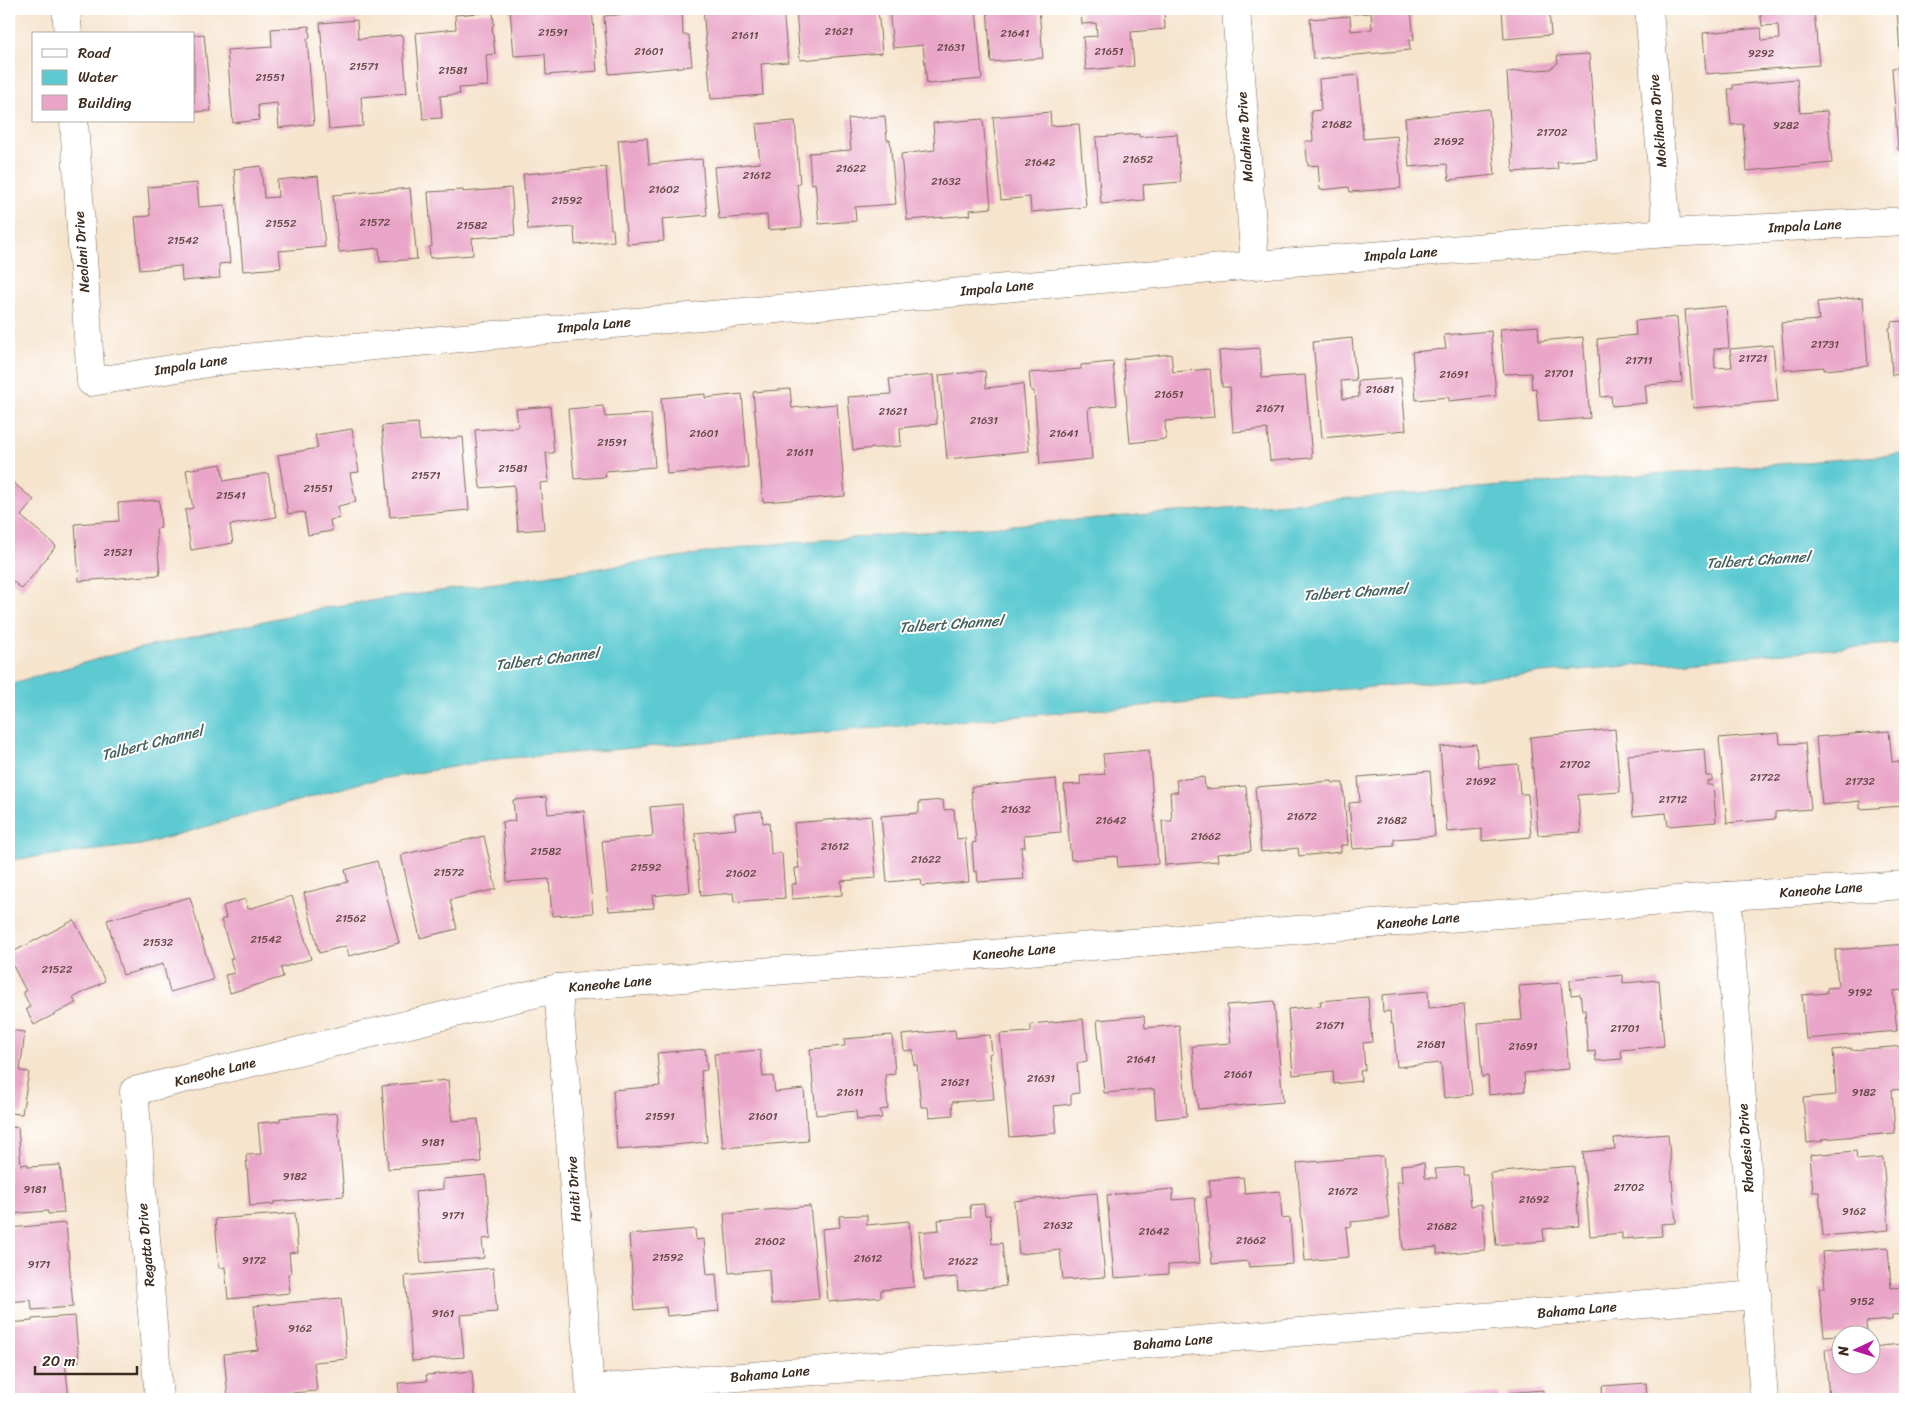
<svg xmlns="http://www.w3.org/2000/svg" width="1914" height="1408" font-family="Sriracha,sans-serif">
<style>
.water{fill:#5dcad2;stroke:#4c7a78}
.building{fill:#eaa6c8}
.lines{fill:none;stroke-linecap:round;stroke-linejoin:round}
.minor-casing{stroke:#7c6b5b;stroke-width:29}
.minor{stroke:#fff;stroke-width:28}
.labels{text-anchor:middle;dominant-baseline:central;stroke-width:4;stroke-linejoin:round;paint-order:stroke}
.number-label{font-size:11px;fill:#674948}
.street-label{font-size:14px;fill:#3b2a1e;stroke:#fff}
.water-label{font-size:15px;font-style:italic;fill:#47625d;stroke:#fff}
</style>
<rect width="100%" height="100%" fill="#fff"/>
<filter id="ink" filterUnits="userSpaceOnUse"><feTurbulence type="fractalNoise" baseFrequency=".02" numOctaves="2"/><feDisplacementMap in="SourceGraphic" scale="10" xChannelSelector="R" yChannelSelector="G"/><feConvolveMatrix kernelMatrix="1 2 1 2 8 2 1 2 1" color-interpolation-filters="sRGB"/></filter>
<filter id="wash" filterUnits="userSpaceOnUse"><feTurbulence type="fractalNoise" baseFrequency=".0096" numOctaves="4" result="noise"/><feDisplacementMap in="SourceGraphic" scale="20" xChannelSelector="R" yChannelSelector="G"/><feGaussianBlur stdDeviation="1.12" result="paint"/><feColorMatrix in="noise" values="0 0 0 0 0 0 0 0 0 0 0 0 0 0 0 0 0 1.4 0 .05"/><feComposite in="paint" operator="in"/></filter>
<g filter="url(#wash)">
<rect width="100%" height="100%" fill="#f6e4cd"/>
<path class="water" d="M1905,454V643L499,759L364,782L141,845L9,860V684L123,652L328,607L761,545Z"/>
<g id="blocks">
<g class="building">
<path d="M510,9H548V11L592,9L597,71L546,75L545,54L514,56Z"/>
<path d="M644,9H682L683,35H689L692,66L609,74L604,16L644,13Z"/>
<path d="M703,9H783L788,62L761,64L763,95L711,99Z"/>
<path d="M796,9H878L882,53L800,60Z"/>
<path d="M889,9H976L982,79L927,84L923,45L893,48Z"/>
<path d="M987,9H1039L1043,58L991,62Z"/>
<path d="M1081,9H1164L1165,29L1131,32L1134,66L1086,70L1083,37L1097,36L1096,23L1082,24Z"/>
<path d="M1352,9H1411L1414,40H1409L1410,50L1313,59L1310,19L1350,16L1351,31L1372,29L1371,13L1353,14Z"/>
<path d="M1502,9H1549L1551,35L1504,39Z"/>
<path d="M1760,9H1814L1819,65L1706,74L1703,33L1761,28L1762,41L1779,39L1778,25L1762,26Z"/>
<path d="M1897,9H1905V52H1900Z"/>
<path d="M493,12L494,25L492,26L495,54L486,55L488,86L459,88L460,94L440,96L442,118L423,119L416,33L456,29L455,15Z"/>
<path d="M357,20L358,39L402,35L407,93L361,97L363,126L329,129L320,23Z"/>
<path d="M309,26L310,38H307L314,124L279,128L277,103L258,105L259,120L233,123L227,50L272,47L271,29Z"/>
<path d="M204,34L211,111L194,112V35Z"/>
<path d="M1589,54L1597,159L1557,162L1558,169L1513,172L1507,72L1550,69L1558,63L1557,56Z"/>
<path d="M1905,67V150H1898L1892,68Z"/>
<path d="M1358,75L1363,139L1397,136L1401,188L1350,192L1349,187L1320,190L1318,165L1308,166L1305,141H1313L1311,111L1321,110L1319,79Z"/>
<path d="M1797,79L1800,113L1827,111L1832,163L1747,171L1743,124L1731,125L1728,89H1733V85Z"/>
<path d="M1489,109L1495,175L1449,180L1447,164L1409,167L1405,118Z"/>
<path d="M1050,112L1051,126L1079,124L1086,207L1031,212L1030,197L1001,200L993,117Z"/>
<path d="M885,116L887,140H890L896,204L855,207L856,221L819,224L815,183L811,184L809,153L851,150L848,119Z"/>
<path d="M983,119L991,208L970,210L971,215L907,220L901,154L935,150L933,123Z"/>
<path d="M795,121L800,184H797L802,227L768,230L767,215L719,219L714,167L760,163L756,124Z"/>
<path d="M1139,134V137L1177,134L1181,182L1143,185L1144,200L1101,204L1096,137Z"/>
<path d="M647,138L649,164L702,159L707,215L662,219L664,241L627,244L618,140Z"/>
<path d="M261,166L264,198L278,197L277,180L318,176L325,247L279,251L281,268L243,271L234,169Z"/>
<path d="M606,167L611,229H613L614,241L575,245L574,227L528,230L523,174Z"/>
<path d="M197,183L199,207L225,205L230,263L219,264L220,278L182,281L181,266L140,270L135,217L150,216L148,187Z"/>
<path d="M410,188L417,259L380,262L379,248L339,252L333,195Z"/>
<path d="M511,188L515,235L472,238L473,255L430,258L429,247H432L428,192L463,190V192Z"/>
<path d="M1863,297L1868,366L1824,370V367L1785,370L1781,323L1819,320L1817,302Z"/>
<path d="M1726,306L1729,348L1714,349L1715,368L1732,367L1730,349L1773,345L1778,401L1693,408L1685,310Z"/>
<path d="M1677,317L1682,382L1645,385L1647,403L1612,406L1611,396L1601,397L1597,339L1636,335L1635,321Z"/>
<path d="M1905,321V374L1892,375L1889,328L1891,327V322Z"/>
<path d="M1538,326L1539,341L1583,337L1590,418L1539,422L1536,388L1532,389L1531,373L1504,374L1500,329Z"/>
<path d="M1491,331L1496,396L1449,401V397L1416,400L1412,352L1446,349L1444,335Z"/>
<path d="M1352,338L1356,380L1341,381L1343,399L1359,397L1358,381L1401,378L1406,430L1322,438L1313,342Z"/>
<path d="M1260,348L1262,378L1305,375L1312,458L1270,461L1267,429L1233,432L1230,387H1222L1219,351Z"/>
<path d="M1171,354L1173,372L1210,369L1214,417L1165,421L1166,439L1130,443L1123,359Z"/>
<path d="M1113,362L1117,405L1088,408L1092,459L1040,464L1034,391H1031L1029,373L1081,369V365Z"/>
<path d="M985,371L986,388L1023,384L1029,451L947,459L939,375Z"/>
<path d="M933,375L937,424L900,428L901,446L853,450L848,397L891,394L889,379Z"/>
<path d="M790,389L792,408L837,404L845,496L763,502L753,392Z"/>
<path d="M705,394V398L742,394L748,467L667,474L661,398Z"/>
<path d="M550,406L554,453H546L549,482L540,483L544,529L518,531L514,485L480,488L475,430L518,427L516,409Z"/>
<path d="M603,406L605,417L651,414L655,467L605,471L606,477L574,479L568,409Z"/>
<path d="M418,423L420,441L463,437L469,510L390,517L382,426Z"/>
<path d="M352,429L359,472L350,473L356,502L338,506L340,518L330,520L332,531L308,535L304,512L288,514L278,455L318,448L315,435Z"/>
<path d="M221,464L224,481L268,473L276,517L230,525L233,543L191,550L185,510L193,508L186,470Z"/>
<path d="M9,479L34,500L21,516L56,546L22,589L9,578Z"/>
<path d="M159,500L161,528L156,529L160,575L79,581L75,524L119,521L118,503Z"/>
<path d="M1615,729L1620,792L1578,795L1581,832L1538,835L1530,737Z"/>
<path d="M1889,731L1892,762L1899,761L1903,806L1860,809V801L1822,805L1816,737Z"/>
<path d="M1779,733L1780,744L1805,743L1811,809L1775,812V819L1727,823L1719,738Z"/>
<path d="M1476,744L1478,767L1518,764L1520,794H1528L1531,837L1482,841V829L1447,832L1440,747Z"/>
<path d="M1704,749L1706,776H1712V781H1707V785H1713L1716,822L1668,826L1666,813L1633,816L1628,755Z"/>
<path d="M1149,750L1158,864L1118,867L1117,856L1071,860L1064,785L1081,784L1080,776L1105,774L1103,754Z"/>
<path d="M1430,771L1435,836L1394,839V846L1353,849L1349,803L1360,802L1358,777Z"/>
<path d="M1204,777L1205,789L1246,786L1251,851L1217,854L1218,861L1165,865L1162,821H1172L1170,792H1178L1176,780Z"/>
<path d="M1056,779L1061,832L1024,835L1025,847H1021L1024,879L978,882L977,871L974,872L972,843L976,842L971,787Z"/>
<path d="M1332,781L1333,783H1343L1348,845H1341V852L1299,856L1298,848L1261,852L1255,787Z"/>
<path d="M546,797L548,814L584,811L593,913L552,916L549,879L507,882L502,822L515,821L513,800Z"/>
<path d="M943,800L944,810L954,809L957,839L965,838L969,882L922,886L921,879L887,882L881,816L919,813V802Z"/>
<path d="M682,804L690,892L652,896L654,908L609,911L602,841L653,836L650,807Z"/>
<path d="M762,811L763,823L769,822L771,854L782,853L785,898L734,902L733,893L701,896L695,833L736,829L734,814Z"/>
<path d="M871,816L876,878L841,881L842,895L792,899L791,884H796L795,868H799L794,823Z"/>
<path d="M484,836L496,889L450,900L457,929L420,938L401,855Z"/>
<path d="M377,861L399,943L349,956L346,946L319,953L304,893L348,882L345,870Z"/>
<path d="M292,896L311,959L281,968L283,977L230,993L225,975L234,973L230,959L233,958L221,920L226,918L223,906L245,899L248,909Z"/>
<path d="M190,897L213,980L170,992L163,964L123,975L107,920Z"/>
<path d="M74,920L105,981L73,998L76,1003L34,1025L26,1009L30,1007L23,992L26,991L9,958V954Z"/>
<path d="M1905,944V990L1893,991L1897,1031L1806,1039L1802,995L1827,993V988L1838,987L1835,950Z"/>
<path d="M1623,975V983L1659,980L1664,1046L1621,1050L1622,1059L1596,1061L1595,1051L1588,1052L1585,1010H1582L1580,994L1571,995L1570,980Z"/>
<path d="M1561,983L1569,1069L1524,1073L1525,1091L1489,1095L1488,1076L1482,1077L1478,1023L1522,1020L1519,986Z"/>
<path d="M1428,991L1429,1008L1464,1005L1472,1095L1444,1098L1441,1063L1397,1067L1393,1024H1391L1390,1011L1383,1012L1382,995Z"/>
<path d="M1368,997L1372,1042L1363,1043L1365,1070L1360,1071L1361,1081L1334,1084L1333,1071L1293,1075L1288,1009L1321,1006L1320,1001Z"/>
<path d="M1274,1001L1283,1102L1198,1109L1192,1046L1231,1043L1227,1005Z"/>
<path d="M1144,1016L1145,1028L1179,1025L1187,1116L1156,1119L1154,1089L1104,1093L1097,1020Z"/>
<path d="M1083,1019L1087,1061L1077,1063L1079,1093L1071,1094V1104L1054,1106L1057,1133L1009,1137L1000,1034L1031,1032V1024Z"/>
<path d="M9,1030L25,1032L20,1071L29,1072L22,1114L9,1113Z"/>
<path d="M955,1030L956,1038L990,1035L992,1053L989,1054L994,1099L952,1102L953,1115L929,1117L928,1107H921L917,1065H914L913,1050L904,1051L902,1035Z"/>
<path d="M892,1035L895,1074L885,1075L888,1109L880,1110L882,1118L857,1120L856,1111L816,1115L810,1049L845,1046L844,1039Z"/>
<path d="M1905,1046V1089L1892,1090L1895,1133L1822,1139V1141L1807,1143L1803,1098L1836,1095L1833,1050L1851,1048V1050Z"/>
<path d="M705,1049L707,1070L701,1071L707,1142L617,1150L613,1090L660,1086L657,1053Z"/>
<path d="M760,1050L763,1077L773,1076L775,1092L804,1089L808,1141L723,1148L714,1054Z"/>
<path d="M448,1080L452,1121L478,1119L481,1162L388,1169L382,1086Z"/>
<path d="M337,1113L344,1196L274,1202V1204L250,1206L246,1155L261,1154L258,1123L280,1121V1118Z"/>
<path d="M18,1127L21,1165L28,1164V1167L60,1165L64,1213L48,1214V1211L9,1214V1128Z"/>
<path d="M1668,1134L1676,1223L1661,1224L1662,1236L1622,1239V1233L1590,1236L1583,1152L1615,1149L1614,1138Z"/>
<path d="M1856,1151L1857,1160L1883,1158L1889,1230L1823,1236L1819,1192H1813L1810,1155Z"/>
<path d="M1383,1156L1389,1218L1351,1222L1352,1226L1346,1227L1349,1257L1305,1261L1297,1163Z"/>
<path d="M1424,1163L1425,1178H1437L1435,1169L1463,1167V1175H1468L1471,1206L1482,1204L1485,1250L1437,1254V1247L1403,1250L1397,1182H1402L1401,1165Z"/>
<path d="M1574,1166L1579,1226L1543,1229L1544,1241L1496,1245L1490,1173Z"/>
<path d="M486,1175L491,1238L482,1239L484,1258L421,1263L415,1192L443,1189V1179Z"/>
<path d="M1243,1177L1245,1194L1280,1191L1282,1219L1290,1218L1293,1264L1249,1267L1248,1261L1212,1264L1206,1197H1211L1209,1180Z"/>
<path d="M1173,1189V1200L1195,1198L1200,1263L1168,1265V1274L1114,1278L1107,1195Z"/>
<path d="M1097,1193L1105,1277L1063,1280L1060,1250L1019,1254L1014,1201Z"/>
<path d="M984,1204L985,1215H990L992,1244L1002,1243L1006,1286L958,1291L957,1277L924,1280L919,1232L939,1230L938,1220L971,1217L970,1205Z"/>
<path d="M810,1206L819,1299L771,1304L769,1269L729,1273L724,1214Z"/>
<path d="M295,1213L298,1252L289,1253L291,1273L288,1274L290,1293L228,1299L225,1267L219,1268L215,1219Z"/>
<path d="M867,1215V1225L909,1221L914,1287L881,1290V1297L828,1302L822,1229L840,1227L839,1216Z"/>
<path d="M66,1223L73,1307L32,1310L31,1300L9,1302V1228Z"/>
<path d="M695,1229L696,1240L704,1239L707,1275L716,1274L719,1311L667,1316L666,1307L635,1310L629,1235Z"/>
<path d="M1888,1247L1891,1288L1903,1287L1905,1314L1892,1315V1320L1866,1322L1867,1333L1824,1336L1819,1288H1825L1822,1252Z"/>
<path d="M493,1268L497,1312L460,1315L464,1357L412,1361L405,1276Z"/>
<path d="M341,1298L347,1359L314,1362L317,1391L228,1398L224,1354L258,1350L254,1306Z"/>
<path d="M75,1316L79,1362H65L69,1399H9V1323L32,1321V1319Z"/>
<path d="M1901,1344L1905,1399L1829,1398L1825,1349L1842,1348V1366H1872V1347Z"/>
<path d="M472,1371L474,1399H400L398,1383L427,1381L426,1375Z"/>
<path d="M1646,1383L1647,1399H1603L1602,1386Z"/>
<path d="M1543,1390V1399H1509L1508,1393Z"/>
<path d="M1498,1393L1499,1399H1447V1397Z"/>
</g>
</g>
</g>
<g filter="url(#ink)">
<use href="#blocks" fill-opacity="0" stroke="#7c6b5b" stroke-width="1"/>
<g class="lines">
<g class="minor-casing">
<g id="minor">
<path d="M66,9L68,34"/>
<path d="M1236,9L1255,265"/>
<path d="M1649,9L1667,233"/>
<path d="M74,121L91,382L233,359L1255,265L1667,233L1905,221"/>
<path d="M1727,896L1764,1399"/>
<path d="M558,988L590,1389L1757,1295"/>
<path d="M159,1399L134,1091L558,988L1727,896L1905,885"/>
</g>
</g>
<use href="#minor" class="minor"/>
</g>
</g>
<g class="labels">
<g class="number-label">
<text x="839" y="31">21621</text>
<text x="553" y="32">21591</text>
<text x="1015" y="33">21641</text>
<text x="745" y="35">21611</text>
<text x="951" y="47">21631</text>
<text x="649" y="51">21601</text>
<text x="1109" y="51">21651</text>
<text x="1761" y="53">9292</text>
<text x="364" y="66">21571</text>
<text x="453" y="70">21581</text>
<text x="270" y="77">21551</text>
<text x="1337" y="124">21682</text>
<text x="1786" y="125">9282</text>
<text x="1552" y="132">21702</text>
<text x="1449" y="141">21692</text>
<text x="1138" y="159">21652</text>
<text x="1040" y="162">21642</text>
<text x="851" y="168">21622</text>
<text x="757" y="175">21612</text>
<text x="946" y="181">21632</text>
<text x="664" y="189">21602</text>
<text x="567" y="200">21592</text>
<text x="375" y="222">21572</text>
<text x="281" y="223">21552</text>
<text x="472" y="225">21582</text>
<text x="183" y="240">21542</text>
<text x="1825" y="344">21731</text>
<text x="1753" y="358">21721</text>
<text x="1639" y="360">21711</text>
<text x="1559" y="373">21701</text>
<text x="1454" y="374">21691</text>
<text x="1380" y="389">21681</text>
<text x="1169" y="394">21651</text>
<text x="1270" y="408">21671</text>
<text x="893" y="411">21621</text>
<text x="984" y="420">21631</text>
<text x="704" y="433">21601</text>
<text x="1064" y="433">21641</text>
<text x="612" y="442">21591</text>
<text x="800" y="452">21611</text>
<text x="513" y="468">21581</text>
<text x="426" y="475">21571</text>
<text x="318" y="488">21551</text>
<text x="231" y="495">21541</text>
<text x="118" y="552">21521</text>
<text x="1575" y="764">21702</text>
<text x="1765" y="777">21722</text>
<text x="1481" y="781">21692</text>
<text x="1860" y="781">21732</text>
<text x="1673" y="799">21712</text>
<text x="1016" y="809">21632</text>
<text x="1302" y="816">21672</text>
<text x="1111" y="820">21642</text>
<text x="1392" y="820">21682</text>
<text x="1206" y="836">21662</text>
<text x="835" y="846">21612</text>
<text x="546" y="851">21582</text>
<text x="926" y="859">21622</text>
<text x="646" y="867">21592</text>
<text x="449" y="872">21572</text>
<text x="741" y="873">21602</text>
<text x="351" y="918">21562</text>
<text x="266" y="939">21542</text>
<text x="158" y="942">21532</text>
<text x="57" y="969">21522</text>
<text x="1860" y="992">9192</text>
<text x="1330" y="1025">21671</text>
<text x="1625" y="1028">21701</text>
<text x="1431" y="1044">21681</text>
<text x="1523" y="1046">21691</text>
<text x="1141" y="1059">21641</text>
<text x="1238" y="1074">21661</text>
<text x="1041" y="1078">21631</text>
<text x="955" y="1082">21621</text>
<text x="850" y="1092">21611</text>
<text x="1864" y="1092">9182</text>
<text x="660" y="1116">21591</text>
<text x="763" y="1116">21601</text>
<text x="433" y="1142">9181</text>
<text x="295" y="1176">9182</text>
<text x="1629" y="1187">21702</text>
<text x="35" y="1189">9181</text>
<text x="1343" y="1191">21672</text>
<text x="1534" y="1199">21692</text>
<text x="1854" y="1211">9162</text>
<text x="453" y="1215">9171</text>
<text x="1058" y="1225">21632</text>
<text x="1442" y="1226">21682</text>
<text x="1154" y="1231">21642</text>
<text x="1251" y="1240">21662</text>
<text x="770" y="1241">21602</text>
<text x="668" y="1257">21592</text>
<text x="868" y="1258">21612</text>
<text x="254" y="1260">9172</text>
<text x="963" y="1261">21622</text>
<text x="39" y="1264">9171</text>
<text x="1862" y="1301">9152</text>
<text x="443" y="1313">9161</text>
<text x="300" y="1328">9162</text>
</g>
<g class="street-label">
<text transform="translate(1658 121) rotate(-95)">Mokihana Drive</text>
<text transform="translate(1245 137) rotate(-94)">Malahine Drive</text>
<text transform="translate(1805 226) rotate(-3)">Impala Lane</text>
<text transform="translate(82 252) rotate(-94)">Neolani Drive</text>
<text transform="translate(1401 254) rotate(-4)">Impala Lane</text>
<text transform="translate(997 288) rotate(-5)">Impala Lane</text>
<text transform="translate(594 325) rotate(-5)">Impala Lane</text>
<text transform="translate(191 365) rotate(-9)">Impala Lane</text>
<text transform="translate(1821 890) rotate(-4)">Kaneohe Lane</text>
<text transform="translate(1418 921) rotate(-5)">Kaneohe Lane</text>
<text transform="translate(1014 952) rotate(-5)">Kaneohe Lane</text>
<text transform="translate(610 984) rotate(-5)">Kaneohe Lane</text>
<text transform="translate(215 1072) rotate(-14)">Kaneohe Lane</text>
<text transform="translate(1746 1148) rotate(-94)">Rhodesia Drive</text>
<text transform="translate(574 1189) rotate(-94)">Haiti Drive</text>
<text transform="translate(146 1245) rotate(-95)">Regatta Drive</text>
<text transform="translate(1577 1310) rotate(-5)">Bahama Lane</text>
<text transform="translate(1173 1342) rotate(-5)">Bahama Lane</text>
<text transform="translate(770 1374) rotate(-5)">Bahama Lane</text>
</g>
<g class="water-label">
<text transform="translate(1758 560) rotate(-4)">Talbert Channel</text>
<text transform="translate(1355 592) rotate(-4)">Talbert Channel</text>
<text transform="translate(951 624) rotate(-4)">Talbert Channel</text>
<text transform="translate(547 659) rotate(-7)">Talbert Channel</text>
<text transform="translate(152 743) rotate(-14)">Talbert Channel</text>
</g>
</g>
<rect width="1914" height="1408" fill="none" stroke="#fff" stroke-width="30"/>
<rect x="32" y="32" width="162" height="90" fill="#ffffff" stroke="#b1aaa5"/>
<rect x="42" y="49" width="25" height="8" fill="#ffffff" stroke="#b1aaa5"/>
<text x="78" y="58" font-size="15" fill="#3b2a1e">Road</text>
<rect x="42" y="70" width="25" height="15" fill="#5dcad2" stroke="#b1aaa5"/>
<text x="78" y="82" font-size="15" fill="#3b2a1e">Water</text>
<rect x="42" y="95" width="25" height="15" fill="#eaa6c8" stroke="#b1aaa5"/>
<text x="78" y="108" font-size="15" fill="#3b2a1e">Building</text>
<g transform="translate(1856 1350) rotate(266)"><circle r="24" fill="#ffffff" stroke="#b1aaa5"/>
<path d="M0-4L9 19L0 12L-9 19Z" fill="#b5179e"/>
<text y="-8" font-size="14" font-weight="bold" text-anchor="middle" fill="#3b2a1e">N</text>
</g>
<path d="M35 1366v8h102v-8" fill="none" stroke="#3b2a1e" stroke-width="2.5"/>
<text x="42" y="1366" font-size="15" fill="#3b2a1e" stroke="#ffffff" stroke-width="4" paint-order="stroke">20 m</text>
</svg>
